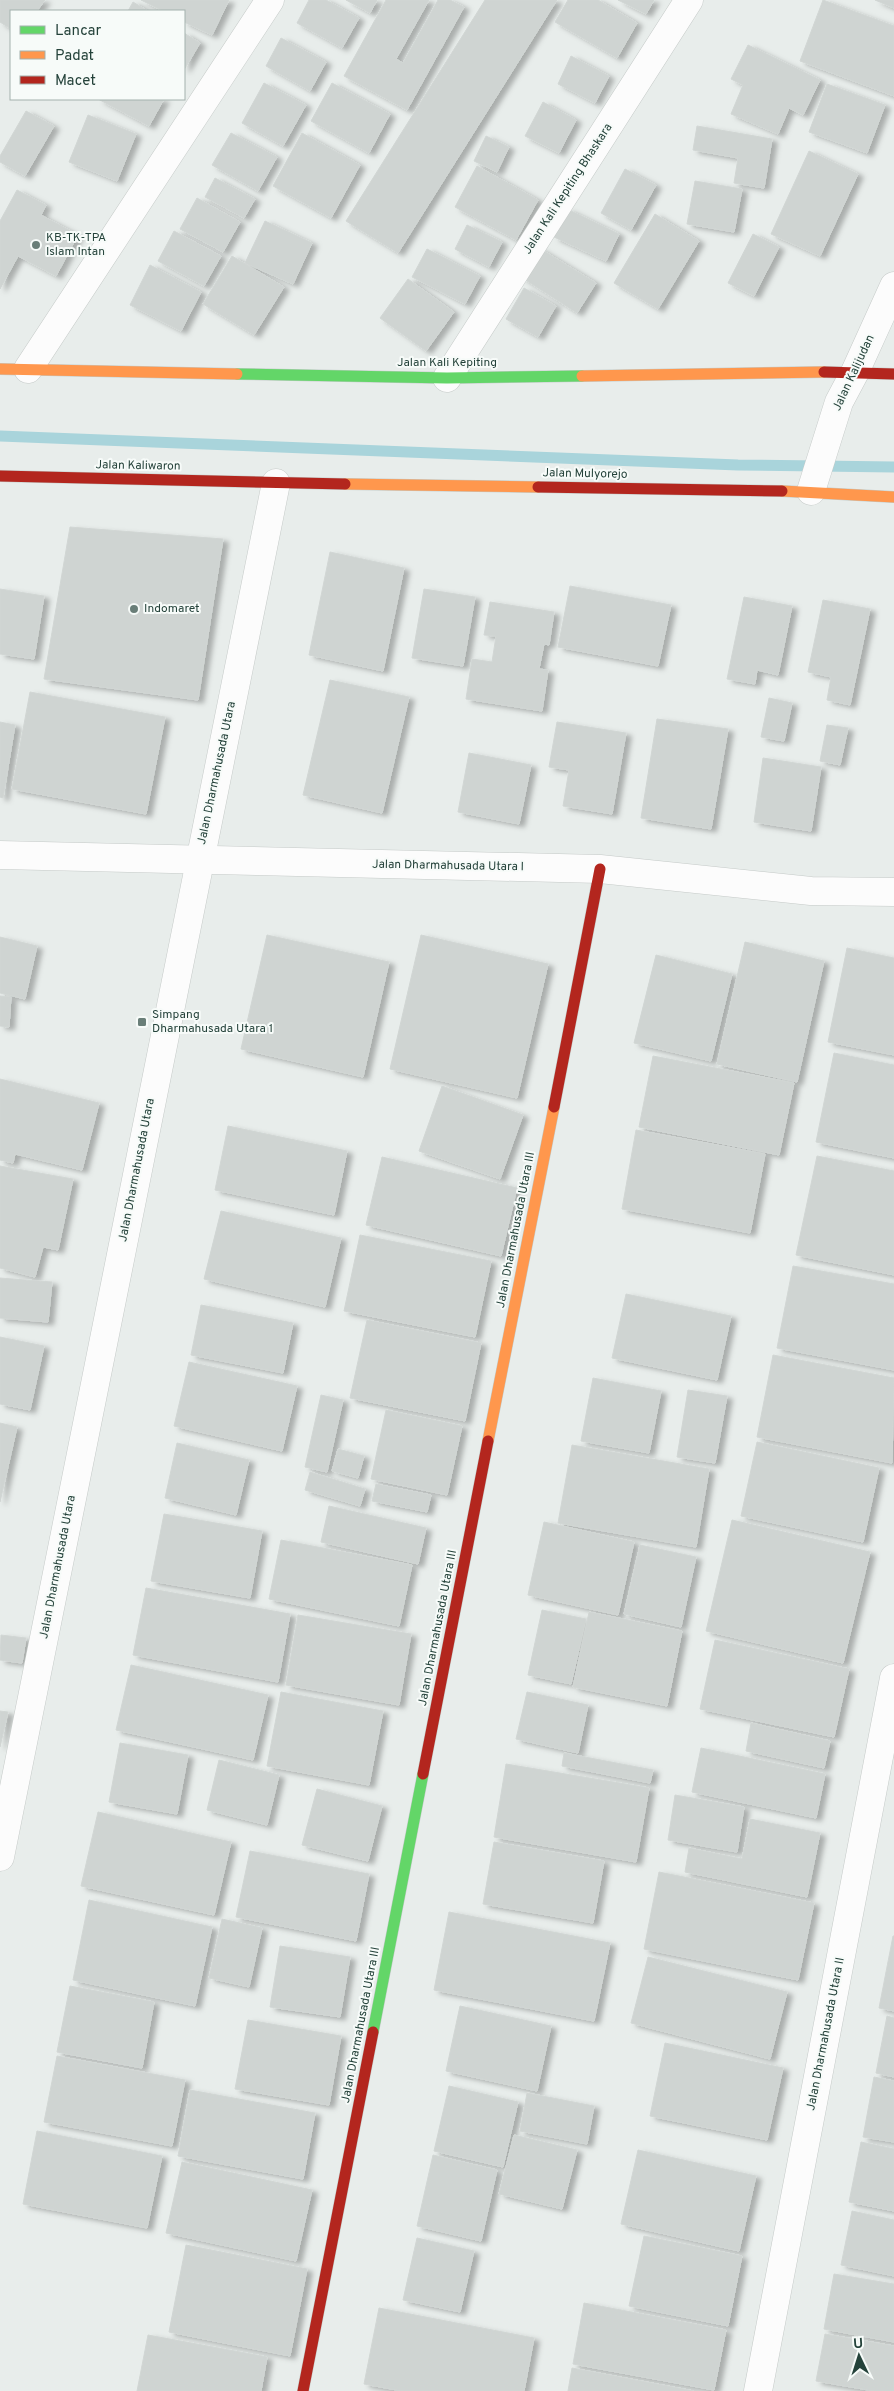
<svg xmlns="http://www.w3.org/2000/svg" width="894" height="2391" font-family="Overpass,sans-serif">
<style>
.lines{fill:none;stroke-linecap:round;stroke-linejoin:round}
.stream{stroke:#a9d4db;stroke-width:11}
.building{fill:#cfd4d2;stroke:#d1d6d4;filter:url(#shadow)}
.street-casing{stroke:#c5cac8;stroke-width:29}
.fast-casing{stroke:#c3cbc8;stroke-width:12}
.slow-casing{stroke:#c3cbc8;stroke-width:12}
.jam-casing{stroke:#c3cbc8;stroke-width:12}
.street{stroke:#fcfcfc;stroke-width:28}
.fast{stroke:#63d668;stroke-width:11}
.slow{stroke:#ff974d;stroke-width:11}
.jam{stroke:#b3261e;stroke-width:11}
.poi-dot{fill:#697e78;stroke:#f7fbf9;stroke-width:2}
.labels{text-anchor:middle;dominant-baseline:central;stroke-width:4;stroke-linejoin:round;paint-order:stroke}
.street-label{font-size:12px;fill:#24423a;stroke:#f7fbf9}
.poi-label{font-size:12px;fill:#24423a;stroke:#f7fbf9;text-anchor:start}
</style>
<defs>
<filter id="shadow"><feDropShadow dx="5.5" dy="3" stdDeviation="2.5" flood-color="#0004"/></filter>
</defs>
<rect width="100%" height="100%" fill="#e8edeb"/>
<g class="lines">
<path class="stream" d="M0,436L738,465L894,467"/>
</g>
<g class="building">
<path d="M0,0H45L37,11H11V29L0,22Z"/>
<path d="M141,0H229L212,35L184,22V11H163Z"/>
<path d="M309,0H326L359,18L342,48L297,23Z"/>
<path d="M346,0H377L370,13Z"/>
<path d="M386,0H429L396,59L403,63L438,0H450L464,7L407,110L344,76Z"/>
<path d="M485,0H557L398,253L346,221Z"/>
<path d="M568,0H598L637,23L617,58L555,22Z"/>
<path d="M618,0H654L646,14Z"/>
<path d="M823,0L894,26V96L800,61Z"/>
<path d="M875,0H894V8Z"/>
<path d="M133,2L148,11H128Z"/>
<path d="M184,33L200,43L184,70Z"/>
<path d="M281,38L326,62L310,91L266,66Z"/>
<path d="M748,45L820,80L803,115L789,108L778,134L731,114L743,85L731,79Z"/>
<path d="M571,56L609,76L595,103L558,84Z"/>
<path d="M264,83L306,105L283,146L242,123Z"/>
<path d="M332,83L390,114L369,153L311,121Z"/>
<path d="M827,84L885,105L867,153L809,132Z"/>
<path d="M98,99H164L149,126Z"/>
<path d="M543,102L576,120L559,153L525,136Z"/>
<path d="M26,111L54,126L25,176L0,162V156Z"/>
<path d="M88,115L136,134L117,181L69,162Z"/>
<path d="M697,126L772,139L764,188L734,183L738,158L693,150Z"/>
<path d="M231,133L277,157L258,191L212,165Z"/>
<path d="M302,133L360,165L331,218L273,186Z"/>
<path d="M486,136L509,147L497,172L474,161Z"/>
<path d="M809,151L858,174L820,256L771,234Z"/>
<path d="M477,166L538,200L516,240L455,207Z"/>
<path d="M625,169L656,185L631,230L601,213Z"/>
<path d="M215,178L255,199L244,218L205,197Z"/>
<path d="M695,181L742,189L734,232L687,224Z"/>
<path d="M17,190L46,205L41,215L78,235L56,276L18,256L0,289V221Z"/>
<path d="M197,198L240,222L223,252L180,229Z"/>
<path d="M567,209L619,234L606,261L554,237Z"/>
<path d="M655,214L699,241L658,309L614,283Z"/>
<path d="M265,221L312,243L293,284L245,263Z"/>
<path d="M467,225L502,242L489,267L455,249Z"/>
<path d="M174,231L221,256L204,286L158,261Z"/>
<path d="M753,234L779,247L754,296L728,283Z"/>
<path d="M539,248L596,283L577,313L521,277Z"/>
<path d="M427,249L480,276L465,304L412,277Z"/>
<path d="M232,256L284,287L254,335L203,304Z"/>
<path d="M150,265L201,292L181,331L130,305Z"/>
<path d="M408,279L454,312L426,351L380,318Z"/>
<path d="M524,288L556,306L538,337L506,319Z"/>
<path d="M70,527L223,539L198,700L44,679Z"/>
<path d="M330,552L404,568L383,671L309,655Z"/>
<path d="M570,586L671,605L658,666L558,647Z"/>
<path d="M0,589L44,596L34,659L0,654Z"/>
<path d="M424,589L475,597L463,666L412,658Z"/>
<path d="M744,597L792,606L778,675L757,670L755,684L727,679Z"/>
<path d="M823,600L870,609L850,705L827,700L831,677L808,672Z"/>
<path d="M490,602L554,612L549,645L544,644L539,669L548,670L542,711L466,699L472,659L492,662L496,636L484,635Z"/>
<path d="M330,680L409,697L382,813L303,795Z"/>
<path d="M30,692L165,717L146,814L12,789Z"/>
<path d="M769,698L792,703L784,741L761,737Z"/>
<path d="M657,719L728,729L711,829L641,818Z"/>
<path d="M0,722L15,725L3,798L0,797Z"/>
<path d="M557,722L626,733L612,814L563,806L569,770L549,767Z"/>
<path d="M827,725L848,728L840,765L820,761Z"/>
<path d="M469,753L531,765L519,824L458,812Z"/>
<path d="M763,758L821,767L811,831L754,822Z"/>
<path d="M267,935L389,962L363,1077L241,1049Z"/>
<path d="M421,935L548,964L517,1098L390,1069Z"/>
<path d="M0,937L37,946L25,999L0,993Z"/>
<path d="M745,942L824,961L797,1082L717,1064Z"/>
<path d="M847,948L894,958V1055L828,1042Z"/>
<path d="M656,955L732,974L711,1061L634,1043Z"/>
<path d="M0,996L11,997L9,1027L0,1026Z"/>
<path d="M834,1053L894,1065V1158L816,1142Z"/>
<path d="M653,1056L794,1083L779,1155L639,1127Z"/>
<path d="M0,1079L99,1103L82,1170L15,1154L13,1163L0,1160Z"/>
<path d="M442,1086L523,1115L500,1179L419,1151Z"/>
<path d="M228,1126L347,1151L334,1215L215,1190Z"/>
<path d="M636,1130L765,1154L750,1233L622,1209Z"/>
<path d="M817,1156L894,1171V1275L796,1255Z"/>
<path d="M382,1157L517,1188L501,1256L366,1225Z"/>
<path d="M0,1166L73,1179L58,1250L43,1247L35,1277L0,1268Z"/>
<path d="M221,1211L341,1238L325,1307L204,1279Z"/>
<path d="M360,1235L491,1261L475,1337L344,1311Z"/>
<path d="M793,1266L894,1284V1370L777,1348Z"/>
<path d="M0,1278L52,1282L48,1322L0,1318Z"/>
<path d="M626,1294L731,1316L717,1380L612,1358Z"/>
<path d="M201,1305L293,1323L283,1373L191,1355Z"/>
<path d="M367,1320L481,1343L465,1421L350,1398Z"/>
<path d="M0,1337L44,1346L30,1410L0,1404Z"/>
<path d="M773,1355L894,1378L892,1463L757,1437Z"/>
<path d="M189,1362L297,1386L282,1451L174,1426Z"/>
<path d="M593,1378L661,1391L649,1453L581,1441Z"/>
<path d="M688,1390L727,1396L715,1463L677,1457Z"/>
<path d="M321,1395L343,1400L327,1472L305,1467Z"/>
<path d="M386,1410L462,1426L447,1495L371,1479Z"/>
<path d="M0,1423L17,1427L0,1502Z"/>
<path d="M757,1442L879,1468L863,1542L741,1516Z"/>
<path d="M177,1443L249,1460L236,1515L165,1498Z"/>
<path d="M572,1445L709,1469L696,1547L558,1523Z"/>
<path d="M338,1449L364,1456L358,1478L332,1471Z"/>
<path d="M310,1472L365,1489L360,1506L305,1490Z"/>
<path d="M376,1484L431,1495L427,1512L372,1501Z"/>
<path d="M329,1506L426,1528L418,1564L321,1542Z"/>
<path d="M164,1514L262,1531L250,1598L151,1581Z"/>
<path d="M732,1520L870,1552L843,1663L706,1631Z"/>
<path d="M544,1522L634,1542L618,1615L528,1595Z"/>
<path d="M281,1540L412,1565L399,1626L269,1599Z"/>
<path d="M640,1545L696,1557L681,1627L624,1614Z"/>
<path d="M146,1588L290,1614L278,1682L133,1655Z"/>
<path d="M542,1610L586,1619L571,1684L528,1675Z"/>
<path d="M589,1612L682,1631L667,1706L573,1687Z"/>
<path d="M298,1615L411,1634L399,1705L286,1685Z"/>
<path d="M1,1635L26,1638L22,1663L0,1660Z"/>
<path d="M715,1640L849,1669L834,1737L700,1709Z"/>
<path d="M131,1665L268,1695L253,1760L116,1730Z"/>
<path d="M281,1692L383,1711L369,1785L267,1766Z"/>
<path d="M527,1692L588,1705L578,1753L516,1739Z"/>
<path d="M0,1711L8,1712L0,1747Z"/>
<path d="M751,1723L830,1741L824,1768L746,1751Z"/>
<path d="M120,1743L188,1755L177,1814L109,1802Z"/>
<path d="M701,1748L825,1774L816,1818L692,1792Z"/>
<path d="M564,1753L653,1770L650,1783L562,1766Z"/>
<path d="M219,1760L279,1775L267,1825L207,1810Z"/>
<path d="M506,1764L649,1788L636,1862L494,1837Z"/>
<path d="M317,1789L382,1806L368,1861L302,1845Z"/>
<path d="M675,1795L744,1807L737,1852L668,1840Z"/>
<path d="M98,1812L231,1842L214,1915L81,1886Z"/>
<path d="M750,1819L820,1833L807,1897L685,1872L689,1848L742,1859Z"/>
<path d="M494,1842L604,1861L593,1923L483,1904Z"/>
<path d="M250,1851L369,1874L356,1941L236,1917Z"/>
<path d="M659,1872L814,1903L798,1980L644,1949Z"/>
<path d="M89,1900L212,1927L195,2006L73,1980Z"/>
<path d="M449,1912L610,1943L594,2021L434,1990Z"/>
<path d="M222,1919L262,1928L249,1987L209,1978Z"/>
<path d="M893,1936H894V2011L879,2008Z"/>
<path d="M280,1946L350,1957L340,2017L270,2007Z"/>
<path d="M648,1957L787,1992L770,2059L631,2023Z"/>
<path d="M70,1986L154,2002L142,2068L57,2052Z"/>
<path d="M460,2006L551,2026L537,2091L446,2071Z"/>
<path d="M887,2016L894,2018V2077L876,2073Z"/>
<path d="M248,2020L341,2036L329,2105L235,2089Z"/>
<path d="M665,2043L783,2068L767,2140L650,2116Z"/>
<path d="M57,2056L185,2080L172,2146L44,2122Z"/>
<path d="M874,2077L894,2081V2142L863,2137Z"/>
<path d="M449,2086L518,2102L503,2167L434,2151Z"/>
<path d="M190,2090L315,2113L303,2179L178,2156Z"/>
<path d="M527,2093L594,2106L587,2144L520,2131Z"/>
<path d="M37,2131L162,2156L147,2228L23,2204Z"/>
<path d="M514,2135L577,2150L562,2209L499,2194Z"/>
<path d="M861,2142L894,2149V2211L849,2202Z"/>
<path d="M638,2150L756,2176L739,2251L621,2224Z"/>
<path d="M433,2155L497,2170L481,2241L417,2226Z"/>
<path d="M182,2162L312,2190L296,2261L166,2233Z"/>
<path d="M852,2211L894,2220V2276L841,2265Z"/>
<path d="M644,2236L742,2256L728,2326L629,2306Z"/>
<path d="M417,2238L474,2251L460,2312L403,2300Z"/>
<path d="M186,2245L307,2269L290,2356L169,2332Z"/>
<path d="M834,2274L894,2284V2342L824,2329Z"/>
<path d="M584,2303L726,2330L714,2390L573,2364Z"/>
<path d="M379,2308L534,2338L524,2391H402L364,2384Z"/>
<path d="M825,2334L894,2346V2391H874L816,2381Z"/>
<path d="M148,2335L267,2357L261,2391H137Z"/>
<path d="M572,2368L694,2391H568Z"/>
</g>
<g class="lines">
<g class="street-casing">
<g id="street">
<path d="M28,369L270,0"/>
<path d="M447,378L689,0"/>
<path d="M811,491L839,402L855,372L894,286"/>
<path d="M0,855L600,869L811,891L894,892"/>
<path d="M0,1857L276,483"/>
<path d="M758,2391L894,1678"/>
</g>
</g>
<g class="fast-casing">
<g id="fast">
<path d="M237,374L447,378L582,376"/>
<path d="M373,2032L423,1774"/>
</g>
</g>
<g class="slow-casing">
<g id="slow">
<path d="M0,369L237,374"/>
<path d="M582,376L824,372"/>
<path d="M345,484L538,487"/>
<path d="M782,491L894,497"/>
<path d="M488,1441L554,1107"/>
</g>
</g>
<g class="jam-casing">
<g id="jam">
<path d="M824,372L894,374"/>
<path d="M0,476L345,484"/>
<path d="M538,487L782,491"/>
<path d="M554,1107L600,869"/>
<path d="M423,1774L488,1441"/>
<path d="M303,2391L373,2032"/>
</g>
</g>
<use href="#street" class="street"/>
<use href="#fast" class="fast"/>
<use href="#slow" class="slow"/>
<use href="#jam" class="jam"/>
</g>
<g class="poi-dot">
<circle cx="36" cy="245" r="5"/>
<circle cx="134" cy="609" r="5"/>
<rect x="137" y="1017" width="10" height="10" rx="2.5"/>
</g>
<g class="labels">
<g class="street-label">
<text transform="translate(568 189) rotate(-57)">Jalan Kali Kepiting Bhaskara</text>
<text x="447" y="363">Jalan Kali Kepiting</text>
<text transform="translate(854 373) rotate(-65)">Jalan Kalijudan</text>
<text transform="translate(138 466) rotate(1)">Jalan Kaliwaron</text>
<text transform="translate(585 474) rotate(1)">Jalan Mulyorejo</text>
<text transform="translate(217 773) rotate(-78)">Jalan Dharmahusada Utara</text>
<text transform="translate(448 866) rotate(1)">Jalan Dharmahusada Utara I</text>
<text transform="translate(137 1170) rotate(-79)">Jalan Dharmahusada Utara</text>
<text transform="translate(516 1230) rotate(-79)">Jalan Dharmahusada Utara III</text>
<text transform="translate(58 1567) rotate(-79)">Jalan Dharmahusada Utara</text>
<text transform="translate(438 1628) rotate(-79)">Jalan Dharmahusada Utara III</text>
<text transform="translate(361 2025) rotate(-79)">Jalan Dharmahusada Utara III</text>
<text transform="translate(826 2034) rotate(-79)">Jalan Dharmahusada Utara II</text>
</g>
<g class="poi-label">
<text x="46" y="238">KB-TK-TPA<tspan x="46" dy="14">Islam Intan</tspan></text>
<text x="144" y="609">Indomaret</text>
<text x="152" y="1015">Simpang<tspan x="152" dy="14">Dharmahusada Utara 1</tspan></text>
</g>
</g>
<rect x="10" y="10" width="175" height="90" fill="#f7fbf9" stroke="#a3b1ad"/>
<rect x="20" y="26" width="25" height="8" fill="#63d668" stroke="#a3b1ad"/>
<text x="55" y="35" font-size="15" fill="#24423a">Lancar</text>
<rect x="20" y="51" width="25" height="8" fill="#ff974d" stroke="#a3b1ad"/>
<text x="55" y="60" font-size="15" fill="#24423a">Padat</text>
<rect x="20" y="76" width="25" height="8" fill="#b3261e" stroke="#a3b1ad"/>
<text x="55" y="85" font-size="15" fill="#24423a">Macet</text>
<g transform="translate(859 2356) rotate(356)" stroke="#f7fbf9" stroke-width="4" paint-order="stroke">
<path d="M0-4L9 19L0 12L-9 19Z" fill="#24423a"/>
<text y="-8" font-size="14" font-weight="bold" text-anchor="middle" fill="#24423a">U</text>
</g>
</svg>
